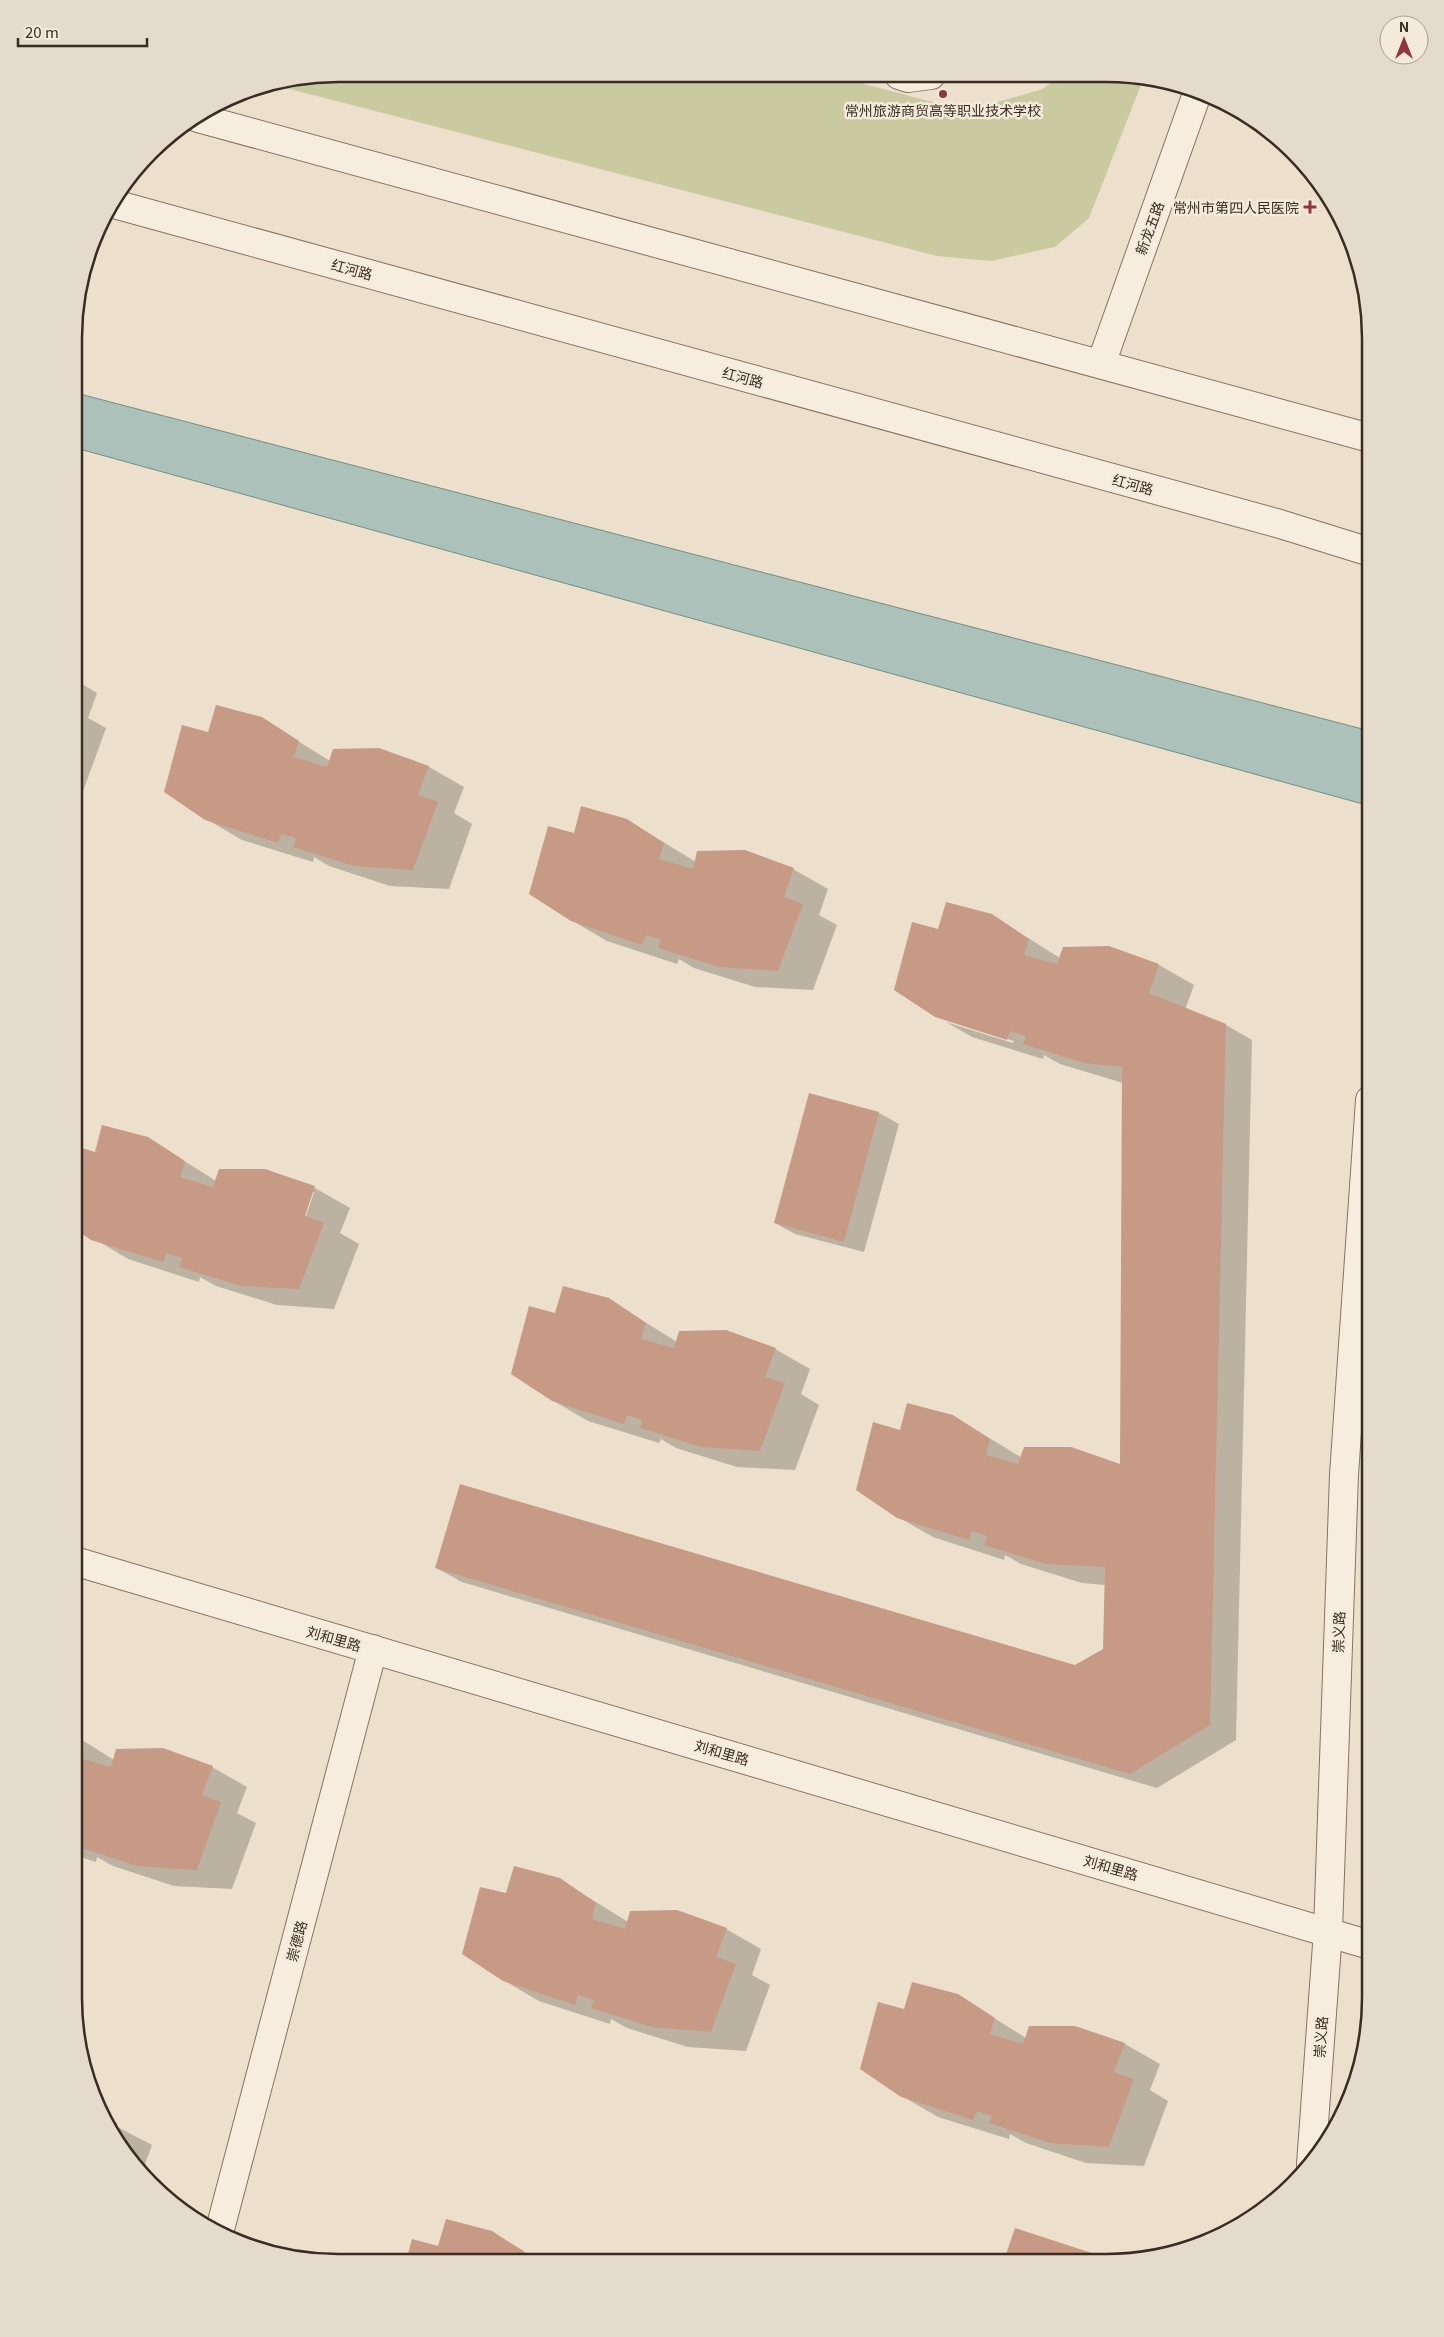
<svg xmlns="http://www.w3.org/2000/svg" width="1444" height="2337" font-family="Georgia,'Noto Sans SC',serif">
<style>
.green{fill:#c9caa0}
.water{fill:#abc1b9;stroke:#728f85}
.shadow{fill:#0003;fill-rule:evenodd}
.building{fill:#c79a85}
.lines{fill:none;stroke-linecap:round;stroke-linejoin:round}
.minor-casing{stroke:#887261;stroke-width:30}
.minor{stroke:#f7edde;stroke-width:28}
.poi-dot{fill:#92353e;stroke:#f4eadb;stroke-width:2}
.labels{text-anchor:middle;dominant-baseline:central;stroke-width:5;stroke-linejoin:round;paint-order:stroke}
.poi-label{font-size:14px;fill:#3a2c23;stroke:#f4eadb}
.street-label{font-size:14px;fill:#3a2c23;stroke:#f4eadb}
.rim{fill:none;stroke:#3a2c23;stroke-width:2.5}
</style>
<rect width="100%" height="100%" fill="#ecdfcb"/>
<path class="green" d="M338,74L831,75L966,111L1043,89L1059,76H1066L1062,87L1067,76L1144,77L1089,218L1055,247L991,261L937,256L278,86Z"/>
<path class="water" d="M76,393L1370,731V806L76,448Z"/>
<g class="shadow">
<path d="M75,680L97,693L88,718L106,728L82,794H75Z"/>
<path d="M261,718L330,761L379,750L429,767L464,787L454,813L472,824L449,889L390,886L329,866L314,857L313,862L242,840L206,819L209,734Z"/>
<path d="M627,820L696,862L793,869L828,889L819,915L837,925L813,990L755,987L694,968L679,959L677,964L607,941L571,920L574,835Z"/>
<path d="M991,915L1060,958L1159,965L1194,985L1185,1010L1226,1025L1252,1040L1236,1740L1157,1788L462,1582L436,1568L1075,1666L1104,1650L1105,1585L1082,1583L1021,1564L1005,1555L1004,1560L933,1537L898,1517L901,1431L953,1416L1022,1458L1122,1466L1123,1083L1060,1064L1044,1055L1043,1059L972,1037L946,1022L1013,1043L1014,1041L936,1016L939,931Z"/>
<path d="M810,1095L879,1113L899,1124L864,1252L795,1234L775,1223Z"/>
<path d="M148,1138L216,1181L265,1170L315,1188L350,1208L340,1233L359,1244L334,1309L277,1305L216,1286L200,1277L199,1282L128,1259L75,1227V1147L96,1153ZM312,1192H314L304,1222L302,1221Z"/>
<path d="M608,1299L677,1342L775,1349L810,1369L801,1394L819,1405L795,1470L737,1467L676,1448L661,1439L659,1443L588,1421L552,1400L556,1314Z"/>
<path d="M74,1735L114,1760L212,1767L247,1787L237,1813L256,1823L232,1889L174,1886L113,1866L97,1857L96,1862L74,1855Z"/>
<path d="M559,1879L628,1922L726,1929L761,1949L752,1975L770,1985L746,2051L688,2047L627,2028L611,2019L610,2024L539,2001L503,1980L507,1895Z"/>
<path d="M957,1995L1026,2038L1075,2027L1125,2044L1160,2064L1150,2090L1168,2101L1144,2166L1086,2163L1026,2143L1010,2134L1009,2139L938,2117L902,2096L905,2011Z"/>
<path d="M106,2121L152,2145L143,2170L161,2180L158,2189L128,2160Z"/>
<path d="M1016,2230L1113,2262L1004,2263Z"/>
<path d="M491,2232L524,2251L523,2253L538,2262L407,2261L413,2240L439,2247Z"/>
</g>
<g class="building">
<path d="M216,705L262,717L299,741L294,757L327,767L333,749L379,748L429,766L418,795L438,802L413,870L354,866L293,847L296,838L281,834L278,843L205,820L164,792L182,725L208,732Z"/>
<path d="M581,806L627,819L664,843L659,859L693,869L697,851L745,850L794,868L784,897L803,904L778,971L719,967L658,948L661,940L646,935L642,945L571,921L529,894L548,826L574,833Z"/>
<path d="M946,902L992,914L1029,939L1024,955L1057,964L1063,947L1109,946L1159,964L1149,993L1226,1024L1210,1725L1130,1774L435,1568L460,1484L1075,1665L1103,1649L1105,1567L1046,1564L984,1545L987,1536L972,1531L969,1540L897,1518L856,1490L873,1422L900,1430L907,1403L953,1415L990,1439L986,1455L1018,1464L1024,1447H1071L1120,1464L1122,1067L1084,1063L1023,1044L1026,1036L1010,1031L1007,1040L935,1017L894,990L912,922L938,929Z"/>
<path d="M809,1093L879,1112L844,1242L774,1223Z"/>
<path d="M102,1125L148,1137L185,1161L180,1177L213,1187L219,1169H265L315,1186L305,1216L324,1223L299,1289L241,1286L179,1267L182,1258L167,1253L163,1262L91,1240L75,1229V1146L95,1152Z"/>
<path d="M563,1286L609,1298L646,1323L641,1339L674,1348L679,1331L726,1330L776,1348L765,1377L785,1383L760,1451L701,1447L640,1428L642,1420L627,1415L624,1424L552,1401L511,1374L529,1306L555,1313Z"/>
<path d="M74,1736L82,1741L77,1757L111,1767L116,1749L163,1748L213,1766L202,1795L221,1802L197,1870L137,1866L76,1846L79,1838L74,1836Z"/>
<path d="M514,1866L560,1878L596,1903L592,1919L625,1929L630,1911L677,1910L727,1928L716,1957L736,1964L711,2032L652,2027L591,2008L594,2000L578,1995L575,2005L503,1981L462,1954L480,1887L506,1893Z"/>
<path d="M912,1982L958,1994L995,2018L990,2034L1023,2044L1029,2026H1075L1125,2043L1114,2072L1134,2079L1109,2147L1050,2143L989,2123L992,2116L977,2111L973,2120L901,2097L860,2069L878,2002L904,2009Z"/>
<path d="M105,2119L117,2123L114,2134L113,2133Z"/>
<path d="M446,2219L492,2231L529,2255L527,2262L406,2261L412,2239L438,2246Z"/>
<path d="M1015,2228L1116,2261L1106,2263H1003Z"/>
</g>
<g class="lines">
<g class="minor-casing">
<g id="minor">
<path d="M899,75L908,78L931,75"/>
<path d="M198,118L1370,438"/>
<path d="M114,204L1280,524L1370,552"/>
<path d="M1101,364L1198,91"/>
<path d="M74,1561L1370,1945"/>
<path d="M1311,2164L1328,1931L1344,1475L1370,1100"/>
<path d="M219,2233L373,1649"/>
</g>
</g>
<use href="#minor" class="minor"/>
</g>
<g class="poi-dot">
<circle cx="943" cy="94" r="5"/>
<path d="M1307.5 199.5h5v5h5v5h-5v5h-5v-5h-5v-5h5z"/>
</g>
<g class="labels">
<g class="poi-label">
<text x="943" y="110">常州旅游商贸高等职业技术学校</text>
<text x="1299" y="207" text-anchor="end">常州市第四人民医院</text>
</g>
<g class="street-label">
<text transform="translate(1149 228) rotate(-70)">新龙五路</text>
<text transform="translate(352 269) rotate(15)">红河路</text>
<text transform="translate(743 377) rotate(15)">红河路</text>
<text transform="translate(1133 484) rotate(15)">红河路</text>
<text transform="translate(1338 1632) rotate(-88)">崇义路</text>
<text transform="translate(334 1638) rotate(16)">刘和里路</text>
<text transform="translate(722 1752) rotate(16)">刘和里路</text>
<text transform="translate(1111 1867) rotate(16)">刘和里路</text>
<text transform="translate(296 1941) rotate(-75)">崇德路</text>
<text transform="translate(1320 2037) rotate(-86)">崇义路</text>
</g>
</g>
<path d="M0 0H1444V2337H0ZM338 82H1106A256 256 0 0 1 1362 338V1998A256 256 0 0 1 1106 2254H338A256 256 0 0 1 82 1998V338A256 256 0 0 1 338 82Z" fill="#e5dbcc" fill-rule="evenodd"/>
<path class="rim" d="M338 82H1106A256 256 0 0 1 1362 338V1998A256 256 0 0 1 1106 2254H338A256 256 0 0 1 82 1998V338A256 256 0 0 1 338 82Z"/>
<g transform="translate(1404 40)"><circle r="24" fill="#f4eadb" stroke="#aa9e91"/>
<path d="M0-4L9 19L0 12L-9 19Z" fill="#92353e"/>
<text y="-8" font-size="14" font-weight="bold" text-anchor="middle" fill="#3a2c23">N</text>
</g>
<path d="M18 38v8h129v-8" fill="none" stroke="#3a2c23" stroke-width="2.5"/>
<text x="25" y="38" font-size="15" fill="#3a2c23" stroke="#f4eadb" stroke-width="4" paint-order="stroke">20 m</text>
</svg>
